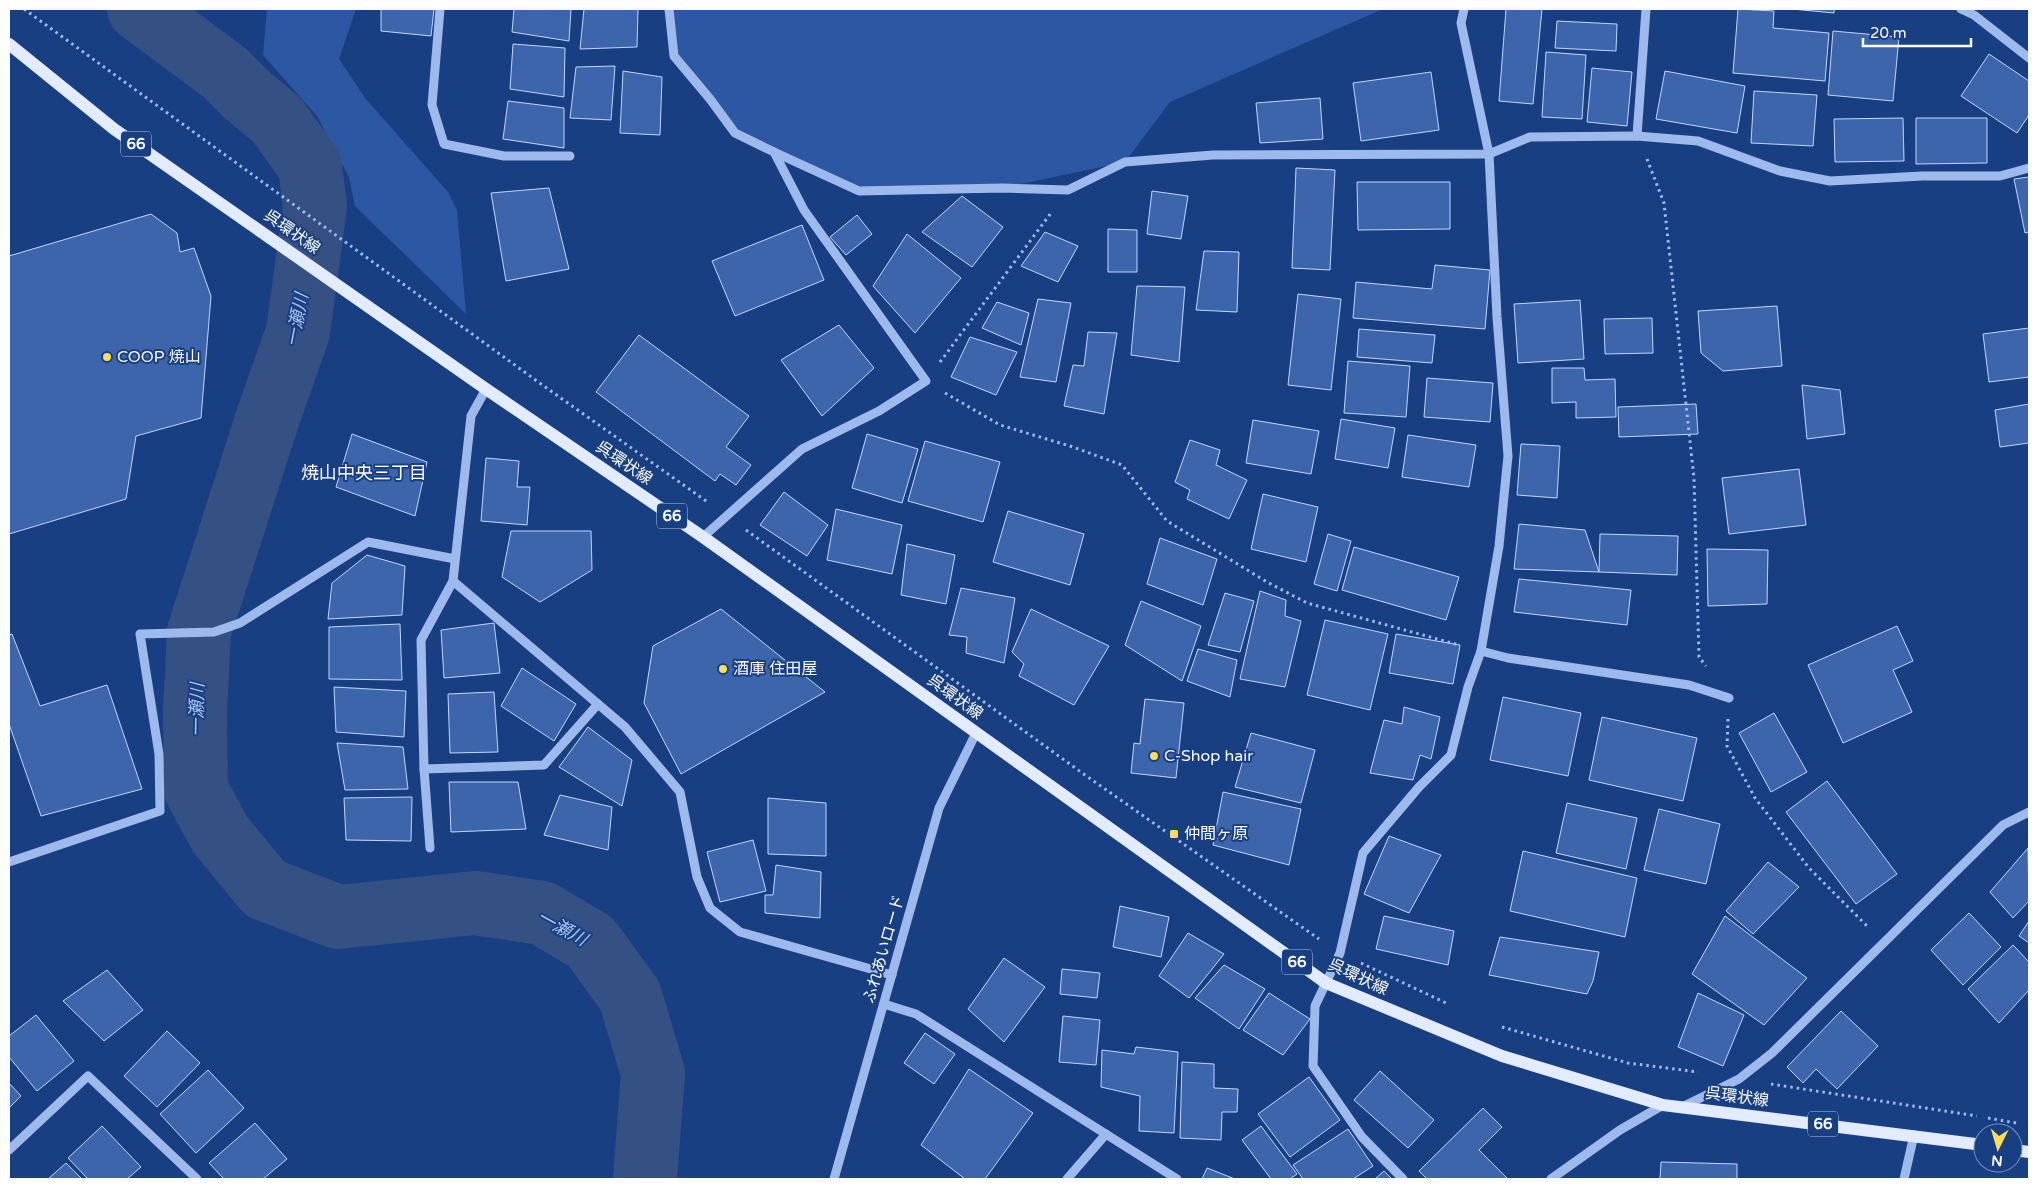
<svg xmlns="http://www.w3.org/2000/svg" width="2038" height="1188" font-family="'Varela Round','Noto Sans JP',sans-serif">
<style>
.green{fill:#2c57a3}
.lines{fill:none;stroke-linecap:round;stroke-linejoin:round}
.river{stroke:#355184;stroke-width:64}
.building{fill:#3d65ab;stroke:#c3d7f9}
.path{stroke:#9ebaec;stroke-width:3;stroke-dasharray:2.5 4;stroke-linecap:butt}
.minor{stroke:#9ebaec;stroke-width:9}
.major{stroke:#e2ebff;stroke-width:12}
.poi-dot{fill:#ffdd58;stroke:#193f83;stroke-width:2}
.labels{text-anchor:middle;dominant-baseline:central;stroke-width:4;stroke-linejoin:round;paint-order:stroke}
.shield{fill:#193f83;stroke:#bac5da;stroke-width:1}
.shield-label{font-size:15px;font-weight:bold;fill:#fff}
.street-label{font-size:16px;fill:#fff;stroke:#193f83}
.poi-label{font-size:16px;fill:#fff;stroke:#193f83;text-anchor:start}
.water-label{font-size:18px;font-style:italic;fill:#a9c5f3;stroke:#193f83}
.neighbourhood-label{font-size:18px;fill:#fff;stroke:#193f83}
</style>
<rect width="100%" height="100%" fill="#193f83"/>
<g class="green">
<path d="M267,9H356L339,59L365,98L448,192L457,210L466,314L355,206L349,177L317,116L263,55Z"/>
<path d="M664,9H1383L1170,102L1125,162L1002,188L859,191L735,133L674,56Z"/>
</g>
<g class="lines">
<path class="river" d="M139,9L225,73L246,94L277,120L310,166L315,206L298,332L268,417L199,632L195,711L196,790L220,834L265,889L338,917L475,903L542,913L591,942L630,996L653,1073L645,1179"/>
</g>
<g class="building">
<path d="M381,9H434L431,36L381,31Z"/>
<path d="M514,9H571L569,41L512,32Z"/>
<path d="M584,9H638L637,47L580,49Z"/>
<path d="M1506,9H1542L1533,104L1499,101Z"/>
<path d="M1738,9L1774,11L1773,28L1829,33L1825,81L1733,73Z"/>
<path d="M1792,9H1834V13Z"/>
<path d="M1557,21L1617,24L1616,51L1555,48Z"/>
<path d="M1833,31L1899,37L1893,101L1828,95Z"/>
<path d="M513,44L565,48L564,97L510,89Z"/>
<path d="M1546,52L1586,55L1582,119L1542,117Z"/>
<path d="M1989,54L2029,81V115L2017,133L1961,96Z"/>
<path d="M615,66L611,120L570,118L576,67Z"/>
<path d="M1592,68L1632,72L1627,126L1587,122Z"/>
<path d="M623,71L662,77L660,135L620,133Z"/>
<path d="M1665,71L1745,86L1737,133L1656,119Z"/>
<path d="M1431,72L1439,130L1361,141L1353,83Z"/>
<path d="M1754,91L1817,95L1813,146L1751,143Z"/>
<path d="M1320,98L1323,139L1260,143L1256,103Z"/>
<path d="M508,101L564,108V148L503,139Z"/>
<path d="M1903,118L1904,161L1835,162L1834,119Z"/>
<path d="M1916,118H1987V163L1916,164Z"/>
<path d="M1296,168L1335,170L1330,270L1292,268Z"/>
<path d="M2029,177V232L2025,233L2014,179Z"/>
<path d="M1357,182H1450V229L1358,230Z"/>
<path d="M549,188L569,269L506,281L491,193Z"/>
<path d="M1152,191L1188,196L1181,239L1147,234Z"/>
<path d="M962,196L1003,227L972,267L922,232Z"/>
<path d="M151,214L177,233L180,252L194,248L211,296L201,418L136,436L126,499L9,534V256Z"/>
<path d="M857,215L872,234L846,255L830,237Z"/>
<path d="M802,225L824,280L735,316L712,261Z"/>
<path d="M1108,229L1137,230V272H1108Z"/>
<path d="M1045,232L1078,246L1058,282L1021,266Z"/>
<path d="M907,234L961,278L915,333L873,286Z"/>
<path d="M1204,251L1239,252L1237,312L1196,310Z"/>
<path d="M1435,265L1490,270L1485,329L1353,318L1356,282L1432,289Z"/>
<path d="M1137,286L1185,287L1179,362L1131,355Z"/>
<path d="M1298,294L1341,299L1331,390L1288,385Z"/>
<path d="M1038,299L1071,303L1056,382L1020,377Z"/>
<path d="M1580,300L1584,359L1518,363L1514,304Z"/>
<path d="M997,302L1029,313L1021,345L982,328Z"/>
<path d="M1777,306L1782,366L1723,371L1701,353L1698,311Z"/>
<path d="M1652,318L1653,353L1605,354L1604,319Z"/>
<path d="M839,325L874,368L822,416L781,360Z"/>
<path d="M2029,328V377L1989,382L1983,334Z"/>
<path d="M1359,329L1435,335L1432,363L1357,357Z"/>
<path d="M1088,332L1117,333L1104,414L1064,406L1073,365L1084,366Z"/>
<path d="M639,335L749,416L726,447L751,465L736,485L720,474L715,481L596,392Z"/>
<path d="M970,337L1017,352L996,395L951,377Z"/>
<path d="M1348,361L1410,366L1406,417L1344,413Z"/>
<path d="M1552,368H1584L1585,380L1615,379L1616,417L1576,418V402L1552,403Z"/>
<path d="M1427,378L1493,383L1490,422L1424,417Z"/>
<path d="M1802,385L1840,390L1845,434L1807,439Z"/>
<path d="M1696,404L1698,434L1619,437L1618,407Z"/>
<path d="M2029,404V443L2000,447L1995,410Z"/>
<path d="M1341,419L1395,428L1388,468L1335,459Z"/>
<path d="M1253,420L1319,431L1311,474L1246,463Z"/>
<path d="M352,434L427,462L415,516L336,487Z"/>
<path d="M867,434L918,449L902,503L852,488Z"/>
<path d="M1408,435L1476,445L1469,487L1402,477Z"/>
<path d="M1190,440L1220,450L1216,465L1247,480L1229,519L1187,499L1190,490L1175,482Z"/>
<path d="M925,441L1000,462L983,522L908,501Z"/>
<path d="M1521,444L1560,446L1557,498L1517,495Z"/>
<path d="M486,458L519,461L517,487H530L527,525L481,521Z"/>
<path d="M1799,469L1806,525L1729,534L1722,478Z"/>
<path d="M784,492L828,525L807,556L760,525Z"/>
<path d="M1263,494L1318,507L1306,562L1251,549Z"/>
<path d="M836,509L902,525L892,574L827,560Z"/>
<path d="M1008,511L1084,534L1070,585L993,562Z"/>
<path d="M1519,524L1585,530L1599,572L1514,569Z"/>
<path d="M511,531H591L592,570L540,602L502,577Z"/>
<path d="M1328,534L1351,541L1337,591L1314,584Z"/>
<path d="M1600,534L1678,536L1677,575L1599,572Z"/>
<path d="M1160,538L1217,559L1203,605L1147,584Z"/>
<path d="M907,544L955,555L946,604L901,595Z"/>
<path d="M1354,547L1459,577L1446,620L1342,590Z"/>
<path d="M1707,549L1768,550L1767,604L1708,606Z"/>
<path d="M367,555L405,566L402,615L328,619L332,583Z"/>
<path d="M1519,579L1631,590L1627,625L1514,612Z"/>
<path d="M961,588L1015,598L1004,663L966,653L967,637L949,635Z"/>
<path d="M1260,591L1286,600L1285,616L1301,621L1285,687L1240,679Z"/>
<path d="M1225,593L1254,601L1240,652L1208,645Z"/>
<path d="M1141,601L1201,626L1182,681L1125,645Z"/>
<path d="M721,609L825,692L681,774L644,703L653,646Z"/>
<path d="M1031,609L1109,646L1074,705L1019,676L1024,664L1012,652Z"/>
<path d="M1325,620L1388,634L1370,710L1307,695Z"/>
<path d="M494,623L500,673L444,678L441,630Z"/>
<path d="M400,624L402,680L329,679V627Z"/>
<path d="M1897,626L1913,661L1893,670L1912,712L1843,743L1808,665Z"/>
<path d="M12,634L40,706L107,685L142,789L41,816L9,724V635Z"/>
<path d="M1396,634L1460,645L1453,684L1389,673Z"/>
<path d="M1198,649L1237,660L1230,697L1187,681Z"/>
<path d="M522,668L576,704L554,741L501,706Z"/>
<path d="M334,687L406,691L404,737L336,732Z"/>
<path d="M494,692L498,752L450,753L448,694Z"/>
<path d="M1503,697L1581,713L1568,776L1490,760Z"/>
<path d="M1145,699L1184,703L1176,778L1131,773L1134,743L1140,744Z"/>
<path d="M1404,707L1440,717L1431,759L1420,755L1413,780L1370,773L1384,720L1402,724Z"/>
<path d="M1774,713L1807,772L1771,792L1739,733Z"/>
<path d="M1602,717L1697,738L1683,801L1589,780Z"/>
<path d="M588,727L632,760L622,806L559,767Z"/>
<path d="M1251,733L1315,750L1301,803L1235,787Z"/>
<path d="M337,743L403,747L408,789L345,790Z"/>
<path d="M1827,781L1897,874L1856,904L1786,812Z"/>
<path d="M449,782H518L526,829L451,832Z"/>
<path d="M1223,792L1301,809L1289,865L1213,845Z"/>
<path d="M560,795L612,807L608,850L544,835Z"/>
<path d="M412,797L411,841L346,840L344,798Z"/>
<path d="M768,798L826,803V856L768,854Z"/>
<path d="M1567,803L1637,818L1626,869L1556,853Z"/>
<path d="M1659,809L1720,824L1706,884L1644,870Z"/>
<path d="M1389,836L1441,855L1409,913L1364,894Z"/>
<path d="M753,840L766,891L720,902L707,852Z"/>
<path d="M2028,848L2029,901L2013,918L1990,892Z"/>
<path d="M1523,851L1637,878L1625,937L1510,911Z"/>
<path d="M1768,862L1799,887L1753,934L1726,911Z"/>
<path d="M776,865L821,872L820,918L765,913V895H773Z"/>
<path d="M1120,906L1169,917L1161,957L1113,947Z"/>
<path d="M1969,913L2001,947L1963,985L1931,950Z"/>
<path d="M1384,916L1454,931L1448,965L1376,949Z"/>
<path d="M1725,916L1807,978L1764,1025L1692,974Z"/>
<path d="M2029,921V943L2019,936Z"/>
<path d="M1188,933L1224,954L1189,998L1159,976Z"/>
<path d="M1500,937L1599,952L1593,981L1587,994L1489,975Z"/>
<path d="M2013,945L2029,962V990L1999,1023L1968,989Z"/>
<path d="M1004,958L1045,987L1004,1042L968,1009Z"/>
<path d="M1224,965L1265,989L1239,1029L1195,998Z"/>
<path d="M1062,969L1100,973L1097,998L1060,994Z"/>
<path d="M107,970L143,1010L104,1041L63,1001Z"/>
<path d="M1269,993L1310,1019L1283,1055L1243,1030Z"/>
<path d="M1698,993L1744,1015L1723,1066L1678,1047Z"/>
<path d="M1841,1011L1878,1046L1837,1089L1816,1069L1803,1083L1787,1067Z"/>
<path d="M36,1015L74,1061L37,1091L9,1057V1036Z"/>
<path d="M1063,1016L1100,1020L1096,1065L1059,1062Z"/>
<path d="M167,1031L200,1063L157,1107L124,1076Z"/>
<path d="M925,1033L955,1054L934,1084L904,1063Z"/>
<path d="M1136,1047L1178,1052L1174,1133L1139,1131L1140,1096L1101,1087L1102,1050L1134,1054Z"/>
<path d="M1182,1062L1214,1064V1088L1238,1089L1237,1112H1222L1221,1140L1180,1138Z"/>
<path d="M969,1069L1033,1113L985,1179H965L921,1145Z"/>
<path d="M208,1070L244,1108L196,1153L160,1114Z"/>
<path d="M1380,1071L1434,1120L1408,1148L1354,1100Z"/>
<path d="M1309,1077L1340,1120L1290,1157L1258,1114Z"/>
<path d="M9,1083L21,1096L9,1108Z"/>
<path d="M1483,1108L1502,1127L1479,1150L1508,1179H1427L1419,1171Z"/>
<path d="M255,1123L287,1159L263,1179H224L209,1163Z"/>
<path d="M102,1126L141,1167L127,1179H88L68,1158Z"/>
<path d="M1261,1126L1297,1174L1290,1179H1271L1242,1140Z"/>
<path d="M1348,1129L1373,1166L1353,1179H1303L1293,1165Z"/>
<path d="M1661,1162L1737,1164V1179H1660Z"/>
<path d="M66,1163L82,1179H48Z"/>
<path d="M1207,1168L1235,1179H1202Z"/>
<path d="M1384,1171L1392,1179H1375Z"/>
</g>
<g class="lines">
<g class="path">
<path d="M24,9L541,384L709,503"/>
<path d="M1647,159L1664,203L1694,478L1699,657L1706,666"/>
<path d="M940,362L1051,213"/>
<path d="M945,393L1000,425L1073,447L1122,465L1167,521L1267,582L1307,603L1459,645"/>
<path d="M746,530L1085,775L1319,939"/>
<path d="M1728,719L1727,746L1755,798L1809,868L1867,926"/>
<path d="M1361,963L1446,1003"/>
<path d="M1502,1027L1628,1063L1698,1072"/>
<path d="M1771,1084L1977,1116"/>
<path d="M1988,1118L2016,1123"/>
</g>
<g class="minor">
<path d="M440,9L432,105L444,144L504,156H570"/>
<path d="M669,9L674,56L710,99L735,133L774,152L804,210L926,381L879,411L802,449L703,537"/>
<path d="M1961,9L1974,15L2029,58"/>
<path d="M1637,136L1646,9"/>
<path d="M774,152L859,191L1002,188L1068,190L1125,162L1213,155L1489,154L1530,137L1637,136L1698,141L1780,171L1830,181L1922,176H2000L2029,168"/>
<path d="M486,389L471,416L453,581L625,727L680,792L697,877L710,908L740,932L892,975"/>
<path d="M1481,651L1508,658L1689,685L1729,698"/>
<path d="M424,769L544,765L598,704"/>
<path d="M430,848L424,769L421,640L453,581"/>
<path d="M9,862L160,811L159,754L140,634L214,632L240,623L368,542L455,559"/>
<path d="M884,1004L916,1014L1177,1179"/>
<path d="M1684,1106L1739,1079L1772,1053L2003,825L2029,812"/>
<path d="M9,1150L88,1076L197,1179"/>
<path d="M834,1179L939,808L976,733"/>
<path d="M1067,1179L1106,1134"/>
<path d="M1403,1179L1362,1137L1313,1066L1315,1006L1340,953L1363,853L1419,787L1451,755L1468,687L1481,651L1499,546L1508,456L1497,317L1489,154L1461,23L1464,9"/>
<path d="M1551,1179L1620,1130L1663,1105"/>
<path d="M1904,1179L1914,1135"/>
</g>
<g class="major">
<path d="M9,44L114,129L486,389L703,537L1326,983L1502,1056L1663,1105L1983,1145"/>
<path d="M2013,1150L2029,1152"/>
</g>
</g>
<g class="poi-dot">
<circle cx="107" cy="357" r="5"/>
<circle cx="723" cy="669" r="5"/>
<circle cx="1154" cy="756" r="5"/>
<rect x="1169" y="829" width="10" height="10" rx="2.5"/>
</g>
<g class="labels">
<g class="shield">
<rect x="121" y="131.5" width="30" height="25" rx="4"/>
<rect x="657" y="503.5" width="30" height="25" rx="4"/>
<rect x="1282" y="949.5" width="30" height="25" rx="4"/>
<rect x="1808" y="1111.5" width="30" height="25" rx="4"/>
</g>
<g class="shield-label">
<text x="136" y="144">66</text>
<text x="672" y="516">66</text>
<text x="1297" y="962">66</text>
<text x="1823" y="1124">66</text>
</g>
<g class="street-label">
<text transform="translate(292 232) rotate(35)">呉環状線</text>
<text transform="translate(624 463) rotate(34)">呉環状線</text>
<text transform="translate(955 697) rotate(36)">呉環状線</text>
<text transform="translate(884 949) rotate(-74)">ふれあいロード</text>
<text transform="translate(1358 977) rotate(25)">呉環状線</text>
<text transform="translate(1737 1097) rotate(7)">呉環状線</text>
</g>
<g class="poi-label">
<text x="117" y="357">COOP 焼山</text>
<text x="733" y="669">酒庫 住田屋</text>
<text x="1164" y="756">C-Shop hair</text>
<text x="1184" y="834">仲間ヶ原</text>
</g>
<g class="water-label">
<text transform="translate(297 320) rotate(-79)">一瀬川</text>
<text transform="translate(197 710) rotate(-89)">一瀬川</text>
<text transform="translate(562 928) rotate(29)">一瀬川</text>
</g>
<g class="neighbourhood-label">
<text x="364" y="473">焼山中央三丁目</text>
</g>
</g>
<rect width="2038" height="1188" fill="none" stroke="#ffffff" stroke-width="20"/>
<g transform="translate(1998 1148) rotate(185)"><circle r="24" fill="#193f83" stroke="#758cb5"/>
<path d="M0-4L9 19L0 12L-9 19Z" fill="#ffdd58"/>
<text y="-8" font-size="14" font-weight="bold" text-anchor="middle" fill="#ffffff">N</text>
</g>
<path d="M1863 38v8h108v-8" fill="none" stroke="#ffffff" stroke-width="2.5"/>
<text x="1870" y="38" font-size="15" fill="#ffffff" stroke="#193f83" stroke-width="4" paint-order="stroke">20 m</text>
</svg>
